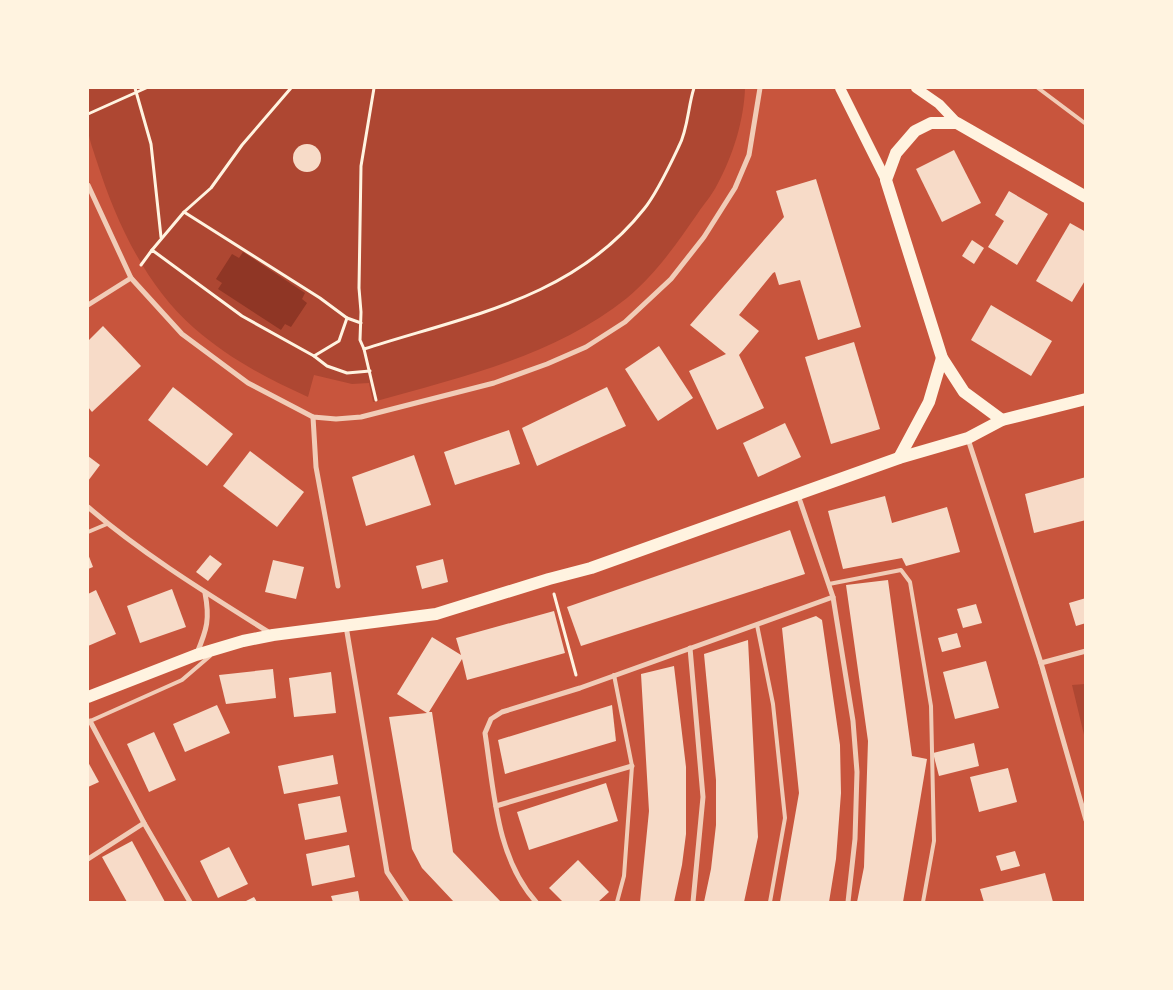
<svg xmlns="http://www.w3.org/2000/svg" width="1173" height="990" font-family="'Golos Text',sans-serif">
<style>
.green{fill:#ae4732}
.water{fill:#8f3625}
.building{fill:#f7dbc8}
.lines{fill:none;stroke-linecap:round;stroke-linejoin:round}
.path{stroke:#fff3e0;stroke-width:3}
.service{stroke:#f1ccb7;stroke-width:4}
.minor{stroke:#f1ccb7;stroke-width:5}
.secondary{stroke:#fff3e0;stroke-width:10}
.primary{stroke:#fff3e0;stroke-width:12}
</style>
<rect width="100%" height="100%" fill="#c8553d"/>
<g class="green">
<path d="M88,88H745C744,120 733,156 717,185C712,195 704,204 698,213C677,243 656,274 627,298C555,356 461,377 373,402L369,383L352,384L314,375L308,397C264,377 230,359 194,328C146,286 116,222 97,162C94,152 89,140 88,129C86,116 88,101 88,88Z"/>
<path d="M1085,684H1086L1085,739L1072,685Z"/>
</g>
<path class="water" d="M243,252L305,293L302,299L307,303L291,327L285,324L281,330L218,289L222,283L216,279L232,254L239,258Z"/>
<g class="building">
<circle cx="307" cy="158" r="14"/>
<path d="M954,150L981,203L942,222L916,169Z"/>
<path d="M816,179L861,327L818,340L800,280L779,285L775,272L773,273L739,315L759,331L739,355L764,408L717,430L689,371L726,354L690,325L784,217L776,191Z"/>
<path d="M1009,191L1048,214L1017,265L988,247L1004,221L995,215Z"/>
<path d="M1070,223L1086,232V279L1072,302L1036,281Z"/>
<path d="M972,240L984,248L974,264L962,256Z"/>
<path d="M991,305L1052,341L1031,376L971,340Z"/>
<path d="M103,326L141,366L92,412L88,407V341Z"/>
<path d="M854,342L880,429L831,444L805,357Z"/>
<path d="M659,346L693,398L658,421L625,369Z"/>
<path d="M173,387L233,434L207,466L148,420Z"/>
<path d="M607,387L626,426L537,466L522,428Z"/>
<path d="M785,423L801,457L758,477L743,443Z"/>
<path d="M509,430L520,464L455,485L444,452Z"/>
<path d="M250,451L304,492L277,527L223,486Z"/>
<path d="M414,455L431,505L366,526L352,477Z"/>
<path d="M88,456L100,465L88,481Z"/>
<path d="M1086,477V520L1034,533L1025,494Z"/>
<path d="M885,496L892,523L947,507L960,552L906,566L902,558L843,569L828,511Z"/>
<path d="M790,530L805,574L581,646L567,607Z"/>
<path d="M88,554L93,567L88,569Z"/>
<path d="M210,555L222,564L208,581L196,572Z"/>
<path d="M443,559L448,582L422,589L416,566Z"/>
<path d="M273,560L304,567L296,599L265,592Z"/>
<path d="M888,580L912,756L927,759L903,902H857L864,867L868,741L846,585Z"/>
<path d="M172,589L186,627L140,643L127,606Z"/>
<path d="M96,590L116,634L88,646V594Z"/>
<path d="M1086,598V623L1076,626L1069,603Z"/>
<path d="M976,604L982,623L963,628L957,609Z"/>
<path d="M554,611L565,653L467,680L462,659L429,712H432L453,852L501,902H454L422,868L412,849L389,717L427,713L397,694L432,637L461,655L456,638Z"/>
<path d="M816,616L822,620L840,745L841,793L836,859L829,902H780L799,793L782,628Z"/>
<path d="M957,633L961,647L942,652L938,638Z"/>
<path d="M748,640L758,837L744,902H704L711,869L716,825V780L704,654Z"/>
<path d="M986,661L999,708L955,719L943,672Z"/>
<path d="M674,666L686,767V834L682,865L674,902H640L649,811L641,674Z"/>
<path d="M273,669L276,698L226,704L219,675Z"/>
<path d="M331,672L336,713L294,717L289,678Z"/>
<path d="M217,705L230,733L185,752L173,724Z"/>
<path d="M612,705L616,741L505,774L498,740Z"/>
<path d="M154,732L176,780L149,792L127,744Z"/>
<path d="M974,743L979,766L939,776L933,753Z"/>
<path d="M333,755L338,784L284,794L278,766Z"/>
<path d="M88,762L99,782L88,787Z"/>
<path d="M1008,768L1017,802L979,812L970,777Z"/>
<path d="M606,783L618,821L529,850L517,812Z"/>
<path d="M340,796L347,832L305,840L298,804Z"/>
<path d="M132,841L165,902H127L102,857Z"/>
<path d="M349,845L355,877L312,886L306,854Z"/>
<path d="M229,847L248,884L218,898L200,861Z"/>
<path d="M1015,851L1020,866L1001,871L996,856Z"/>
<path d="M578,860L609,892L598,902H563L549,888Z"/>
<path d="M1045,873L1053,902H984L980,889Z"/>
<path d="M358,891L360,902H333L331,896Z"/>
<path d="M254,897L257,902H244Z"/>
</g>
<g class="lines">
<g class="path">
<path d="M135,88L151,144L161,237"/>
<path d="M374,88L361,166L359,288L361,312L360,340L364,349L376,400"/>
<path d="M88,114L146,88"/>
<path d="M184,212L211,188L242,145L291,88"/>
<path d="M152,250L184,212L320,298L347,318L339,341L314,356"/>
<path d="M141,265L152,250L242,316L314,356L327,366L347,373L370,371"/>
<path d="M347,318L361,323"/>
<path d="M364,349C466,316 573,299 644,209C657,193 670,165 679,146C688,129 688,106 694,88"/>
<path d="M554,594L576,675"/>
</g>
<g class="service">
<path d="M1038,88L1086,124"/>
<path d="M88,532L107,524"/>
<path d="M829,584L901,570L910,582L931,706L934,841L923,902"/>
<path d="M757,625L773,704L785,818L770,902"/>
<path d="M614,675L632,766L624,876L617,902"/>
<path d="M88,722L182,680L210,656"/>
</g>
<g class="minor">
<path d="M88,185L131,278L182,334L248,383L313,417L336,419L361,417L494,383L547,364L586,347L625,322L671,279L704,237L735,188L749,155L760,88"/>
<path d="M88,305L131,278"/>
<path d="M313,417L316,467L338,586"/>
<path d="M968,439L1041,663L1086,820"/>
<path d="M798,495L833,597L853,721L857,772L855,839L848,902"/>
<path d="M88,507C144,555 208,594 270,633"/>
<path d="M346,626L387,872L407,902"/>
<path d="M690,648L703,797L693,902"/>
<path d="M197,653C207,629 210,619 205,593"/>
<path d="M1041,663L1086,651"/>
<path d="M90,721L144,823L190,902"/>
<path d="M496,806L632,766"/>
<path d="M88,859L144,823"/>
<path d="M536,902C496,857 494,791 485,733L491,719L502,712L580,688L833,597"/>
</g>
<g class="secondary">
<path d="M840,88L886,180"/>
<path d="M916,88L939,104L957,123"/>
</g>
<g class="primary">
<path d="M1002,420L964,392L942,358L886,180L896,153L915,131L931,123H957L1086,197"/>
<path d="M899,458L929,402L942,358"/>
<path d="M88,697L196,655L243,641L273,635L436,614L549,579L591,568L899,458L968,438L1002,420L1086,399"/>
</g>
</g>
<rect width="1173" height="990" fill="none" stroke="#fff3e0" stroke-width="178"/>
</svg>
